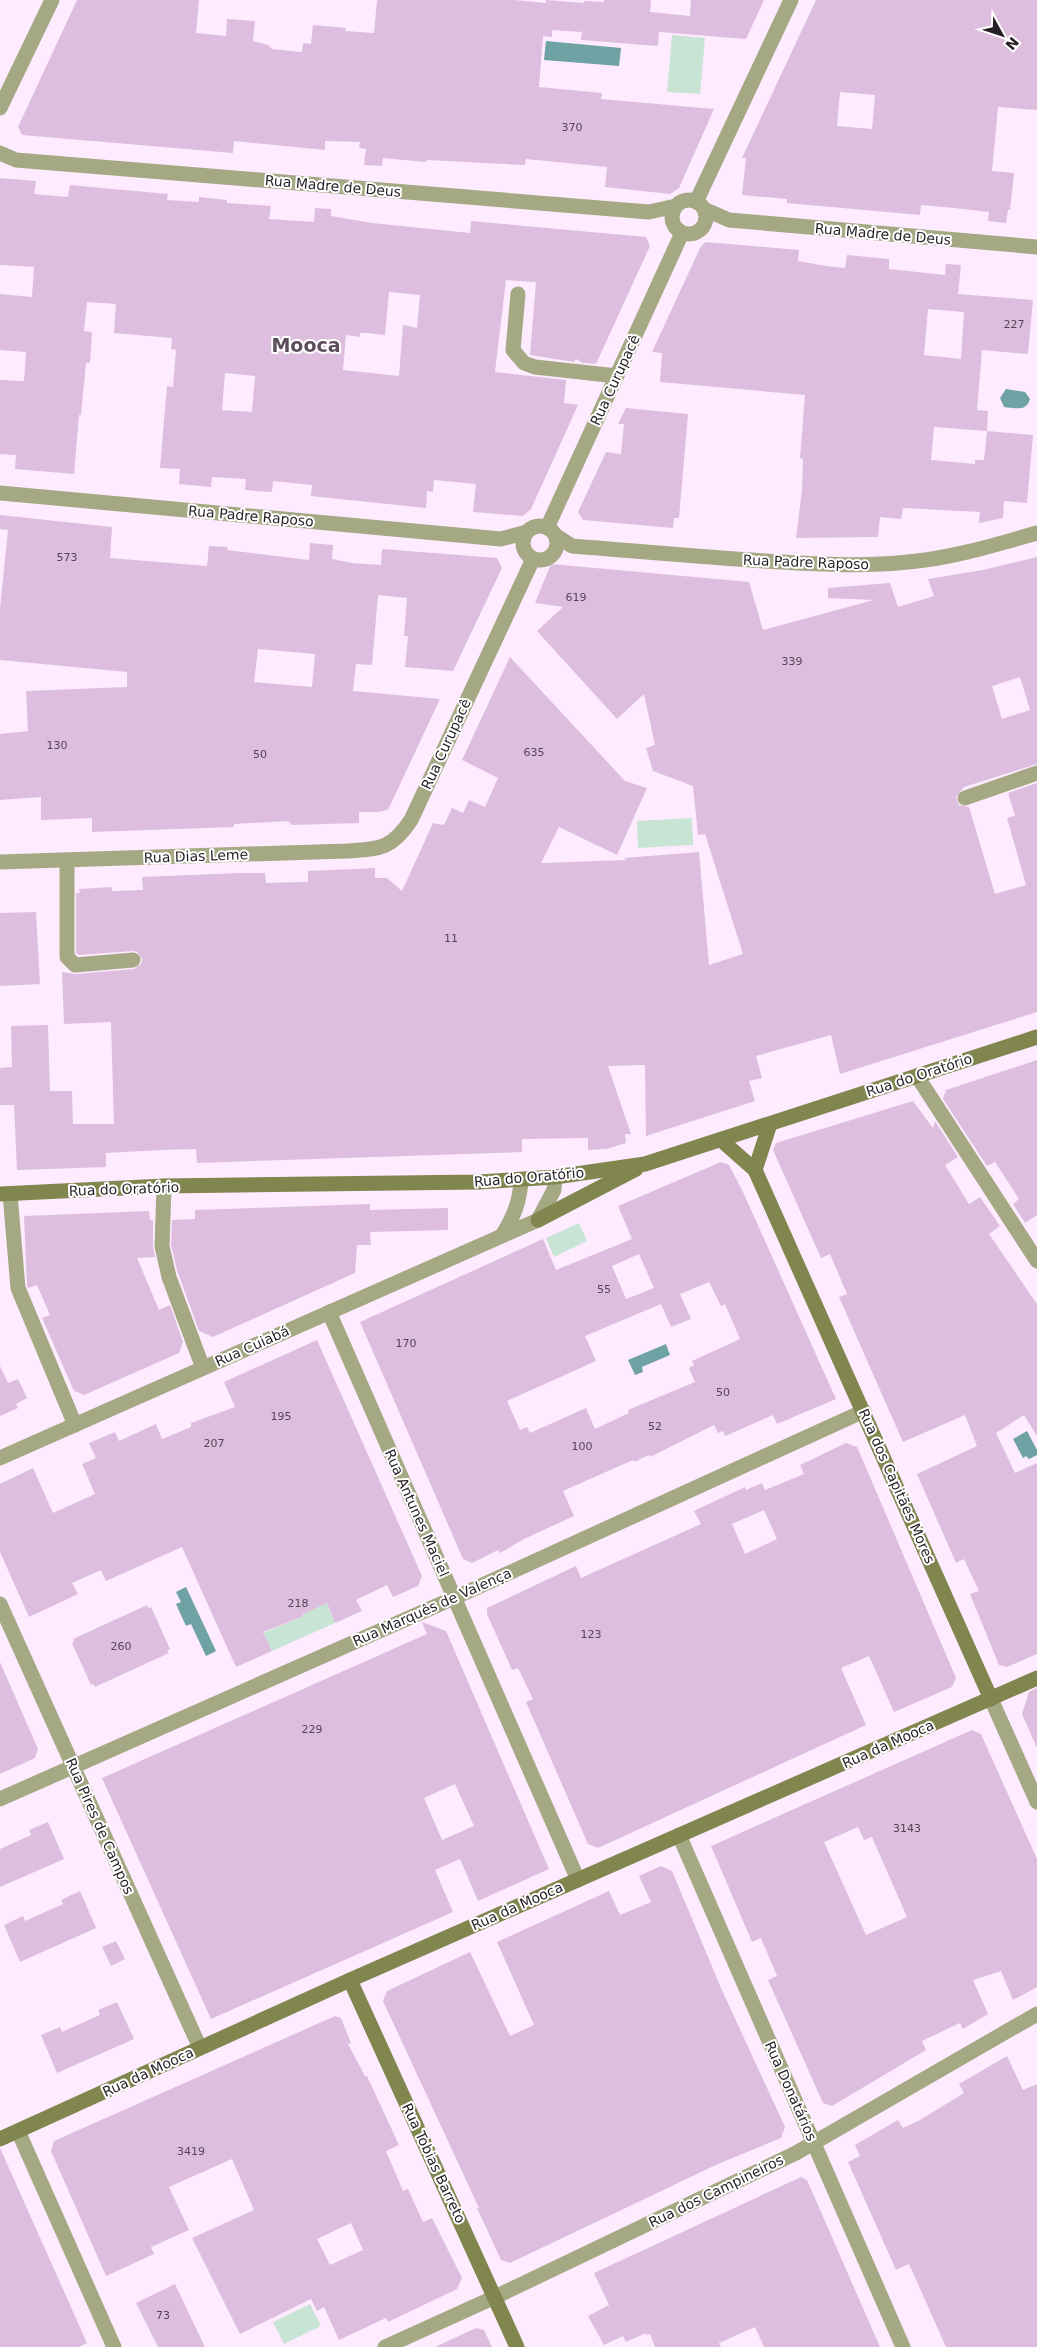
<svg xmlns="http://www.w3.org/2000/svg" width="1037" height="2347" font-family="'DejaVu Sans',sans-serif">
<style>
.green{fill:#c8e4d4}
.water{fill:#6ea2a5}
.building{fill:#ddbede;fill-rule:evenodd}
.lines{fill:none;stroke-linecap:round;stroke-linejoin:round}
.street{stroke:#a4a984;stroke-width:15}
.secondary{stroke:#80864d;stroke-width:15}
.labels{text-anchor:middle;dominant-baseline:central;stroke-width:4;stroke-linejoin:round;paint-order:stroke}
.number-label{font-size:11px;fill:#544754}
.street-label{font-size:14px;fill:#261f26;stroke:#fff}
.district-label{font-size:19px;font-weight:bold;fill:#5c4c5c;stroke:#fff}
</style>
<rect width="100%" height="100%" fill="#feebff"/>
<g class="green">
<path d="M672,35L705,38L700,94L667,92Z"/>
<path d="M692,818L693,845L638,848L637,821Z"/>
<path d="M579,1223L587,1241L554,1257L546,1238Z"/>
<path d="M323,1594L335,1623L272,1651L263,1633L302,1617L303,1614L317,1607Z"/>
<path d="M310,2304L321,2326L284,2344L273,2322Z"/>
</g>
<g class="water">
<path d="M546,41L621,48L619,66L544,60Z"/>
<path d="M1006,389L1025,392L1030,399C1026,412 1016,408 1004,407L1000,398Z"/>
<path d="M666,1344L670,1355L642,1367L643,1372L635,1375L628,1360Z"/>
<path d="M1027,1431L1037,1450V1455L1029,1459L1026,1456L1023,1458L1013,1439Z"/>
<path d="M186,1587L216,1651L206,1656L191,1624L186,1626L176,1604L181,1602L176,1592Z"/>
</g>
<g class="building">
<path d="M77,0H199L196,33L226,36L227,19L255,21L253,41L268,45L272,49L302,52L303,43L311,44L313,25L346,28L345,31L374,33L377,0H514L546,3V0L584,3V1L604,2V0H651L650,12L690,16L691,0H764L746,39L659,32L658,46L581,40L582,32L552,30V37L543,36L539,87L602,93L601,99L714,109L679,188L670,194L605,187L607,167L526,159L525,165L427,160L426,162L383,158L382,166L364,165L366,149L359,148L360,142L325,141V150L234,141L233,153L22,135L18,127Z"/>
<path d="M816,0H1037V110L998,107L992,171L1014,173L1010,210H1008L1006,223L988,221L989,212L954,208L921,205L920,215L787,203V199L742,195L746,158H742ZM840,92L875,95L872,129L837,126Z"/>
<path d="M0,178L36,181L34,194L68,197L70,185L168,194L167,200L199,202V197L227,200V203L271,206L269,219L314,222L315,208L331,209V216L372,223L470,233L471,221L646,237L650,246L596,364L583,363L576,359L574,362L530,355L536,282L506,280L495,372L566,380L564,403L578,405L531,509L523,516L473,512L476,484L434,480L433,492L427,491L426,508L311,496L312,485L273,481L272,492L256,491L245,490L246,479L212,477L211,487L179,484L180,469L160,468L167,386L173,387L176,350L171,349L172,338L114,333L116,304L87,302L84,331L92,332L90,363H86L81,415H79L74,474L15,469L16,455L0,454V380L24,381L26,352L0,350V294L32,297L34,267L0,265ZM389,292L420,295L417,328L403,325L399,376L343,370L346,335L360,337V333H366L385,335ZM225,373L255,376L252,412L222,410Z"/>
<path d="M706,242L799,250L798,261L826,266L845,268L847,255L889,259V269L945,275L946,264L961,265L958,294L1033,300L1028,354L982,350L977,410L988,411L987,431L1033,435L1027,503L1004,501L1003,518L979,523L980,512L903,508L901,519L880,517L878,537L796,538L802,490L803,459L800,458L805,395L660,382L662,353L652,352L701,246ZM928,309L964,312L961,359L924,355ZM934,427L987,431L984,460H975V464L931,460Z"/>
<path d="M626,408L688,414L679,518H674L673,528L583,520L578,512L606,452L621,454L624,424H618Z"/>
<path d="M0,515L112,527L110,558L207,566L209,546L228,547L227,550L309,560L310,543L333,545L332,559L352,563L381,565L382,549L497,558L502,568L453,671L405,667L408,636H404L407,598L378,595L372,665L356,664L353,691L440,699L388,810L378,812H359V823L292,825L288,821L234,824V827L92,832V818L41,820V797L0,800V734L28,731L26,691L127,687V672L0,660V608L8,530L0,529ZM258,649L315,654L312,687L254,682Z"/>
<path d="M1037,557V764L964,787L956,797L959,805L969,807L995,894L1026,885L1007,818L1015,816L1008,793L1037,783V1012L840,1074L831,1035L756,1056L762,1078L749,1081L755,1101L646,1136L645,1065L608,1066L631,1134H625L626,1143L607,1149L588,1150V1138L522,1139V1152L197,1163L196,1149L161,1150L106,1153V1167L17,1170L14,1105H0V1068L12,1067L11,1026L48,1025L50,1091H72L73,1124H114L111,1022L64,1024L62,972L76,974L134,969L141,964L142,959L137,952L133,951L79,955L76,953V893H80L79,889L112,887V891L143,890L142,877L241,873H265L266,883L302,882H308V871L375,868V878H387L402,891L433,823L444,825L452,808L463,813L469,800L485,807L498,778L462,760L510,657L625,781L647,788L617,855L559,827L541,863L627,860L624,858L699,852L709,965L743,954L705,834L698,835L693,786L653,771L646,748L655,745L644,694L617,719L537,631L563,607L535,603L551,564L749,582L763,630L874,600L828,598V588L890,583L898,607L934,596L928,579L983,570ZM1020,677L1030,710L1002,719L992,686Z"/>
<path d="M36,912L40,984L0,986V913Z"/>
<path d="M1037,1060V1215L1025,1223L1013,1204L1019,1199L995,1162L987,1166L943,1099L946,1090Z"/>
<path d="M913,1101L933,1128L935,1121L958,1157L945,1165L969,1204L980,1197L1000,1226L989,1234L1037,1304V1436L1024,1415L996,1433L1015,1473L1037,1463V1654L1007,1667L999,1665L970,1594L979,1591L964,1559L956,1563L917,1474L977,1446L965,1415L903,1442L839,1297L847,1294L830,1254L821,1258L773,1150L776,1143Z"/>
<path d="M721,1162L729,1165L743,1192L836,1399L777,1424L773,1415L725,1436L723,1431L718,1433L714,1425L650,1457L649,1455L634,1462L633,1460L563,1491L574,1516L524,1539L500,1553L498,1550L472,1563L463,1559L360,1322L543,1239L556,1270L632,1239L618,1206ZM639,1254L654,1288L626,1299L612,1266ZM709,1282L721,1306L725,1304L740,1339L692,1361L694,1365L689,1368L695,1382L628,1410L629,1413L595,1429L586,1408L530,1433L527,1427L520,1430L507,1401L596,1361L585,1336L661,1304L671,1327L691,1319L680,1294Z"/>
<path d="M370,1204V1210L448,1208V1230L370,1232L371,1245H357L355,1273L213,1337L199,1331L177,1270L171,1245L172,1220L195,1219V1210Z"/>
<path d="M149,1211L150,1220H153V1246L155,1257L137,1258L159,1310L170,1305L183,1342L179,1353L84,1395L74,1391L42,1318L50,1315L37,1285L28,1288L27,1286L24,1216Z"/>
<path d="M317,1340L422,1576L418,1586L393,1597L387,1585L356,1600L362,1611L335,1623L327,1603L303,1614L302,1617L263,1632L272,1651L236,1667L182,1547L106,1581L101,1570L72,1583L78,1594L29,1617L0,1552V1484L33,1468L53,1513L95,1494L82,1464L96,1458L89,1443L115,1432L119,1441L156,1424L162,1439L191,1427V1423L235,1407L224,1382Z"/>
<path d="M0,1366L8,1383L18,1379L27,1398L16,1404L18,1408L0,1416Z"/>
<path d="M846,1443L857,1447L864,1463L956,1678L952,1687L894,1712L869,1656L841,1668L866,1725L598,1848L588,1844L526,1702L533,1699L518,1668L512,1670L487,1614V1608L576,1566L581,1578L701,1524L694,1511L745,1487L746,1490L762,1483L765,1490L804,1474L800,1465ZM764,1510L777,1539L745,1554L732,1524Z"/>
<path d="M147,1605L148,1608L151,1607L170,1649L167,1651L169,1653L95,1687L93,1684L91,1685L72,1643L74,1642L73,1639Z"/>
<path d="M422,1622L446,1631L549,1869L478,1901L460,1859L435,1870L453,1912L211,2019L102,1778L427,1634ZM455,1784L474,1826L442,1840L424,1798Z"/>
<path d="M0,1662L38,1749L35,1758L0,1774Z"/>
<path d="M1037,1688V1748L1022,1714L1029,1692Z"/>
<path d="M972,1730L981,1734L1037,1859V1987L1013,2000L1001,1971L973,1980L988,2014L963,2029L960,2023L922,2041L926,2050L832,2106L823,2103L768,1980L777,1976L761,1938L752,1942L711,1846ZM858,1827L864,1840L872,1837L907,1917L866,1935L824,1842Z"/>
<path d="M48,1822L64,1859L0,1887V1849L31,1835L29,1830Z"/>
<path d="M661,1866L672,1871L721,1988L785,2127L781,2138L718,2164L510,2263L501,2260L477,2208H479L383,2001L387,1991L470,1952L510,2036L534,2025L497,1942L609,1891L620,1915L651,1902L639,1876Z"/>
<path d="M80,1891L96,1928L20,1962L4,1925L23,1916L25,1921L63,1904L61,1900Z"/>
<path d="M116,1941L125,1959L111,1966L102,1947Z"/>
<path d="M117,2002L134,2039L57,2073L41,2035L60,2027L62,2032L82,2023L100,2015L98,2010Z"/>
<path d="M335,2016L341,2018L351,2043L348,2044L365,2076H367L399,2145L386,2151L403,2191L408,2189L423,2222L432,2218L462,2278L457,2289L388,2322L386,2318L339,2340L324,2307L317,2311L311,2299L240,2334L192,2238L254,2210L232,2159L169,2187L189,2230L151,2247L154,2254L106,2276L51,2151L54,2141ZM351,2223L363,2250L330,2265L317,2239Z"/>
<path d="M1007,2056L1023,2090L1037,2084V2347H946L909,2264L896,2270L848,2162L860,2156L855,2145L898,2120L903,2128L920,2120L964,2093L959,2084Z"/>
<path d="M0,2148L87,2343L79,2347H0Z"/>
<path d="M801,2177L807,2180L880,2347H764L755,2327L719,2343L721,2347H655L650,2334L647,2335L646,2333L626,2342L623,2336L604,2345L588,2316L609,2305L594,2273Z"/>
<path d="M175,2284L192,2320L205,2347H158L136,2303Z"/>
<path d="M476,2328L484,2330L492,2347H435Z"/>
</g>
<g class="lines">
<g class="street">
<path d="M0,108L52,0"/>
<path d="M0,153L16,160L649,212L676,206"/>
<circle cx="689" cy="217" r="17"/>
<path d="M696,202L791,0"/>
<path d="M704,209L729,220L1037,247"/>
<path d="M518,294L513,350L524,363L535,367L617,376"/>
<path d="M0,493L501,539L527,532"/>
<circle cx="540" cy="543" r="17"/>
<path d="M547,528L682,233"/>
<path d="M555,535L572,546C636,551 700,557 765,561C812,564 861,567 908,562C952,558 995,545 1037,533"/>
<path d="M965,798L1037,773"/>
<path d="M67,860V957L75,965L133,960"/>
<path d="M0,862L346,851C379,849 391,850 411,820L533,559"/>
<path d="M917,1076L1037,1261"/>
<path d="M164,1186L162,1246L169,1277L203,1368"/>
<path d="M10,1194L18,1288L75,1425"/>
<path d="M503,1234C514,1216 520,1201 521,1180"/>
<path d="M329,1312L578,1880"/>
<path d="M0,1458L538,1220L554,1190L555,1177"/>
<path d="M0,1604L200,2048"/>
<path d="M991,1699L1037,1802"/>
<path d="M0,1799L454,1598L864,1411"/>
<path d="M679,1835L903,2347"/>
<path d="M18,2131L114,2347"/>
<path d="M385,2347L495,2297L796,2153L1037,2014"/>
</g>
<g class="secondary">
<path d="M721,1140L755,1170L991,1699"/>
<path d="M755,1170L770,1124"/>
<path d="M0,1194L164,1186L479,1182L555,1177L645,1164L1037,1037"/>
<path d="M538,1220L636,1169"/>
<path d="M350,1980L517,2347"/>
<path d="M0,2139L350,1980L1037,1678"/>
</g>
</g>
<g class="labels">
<g class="number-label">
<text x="572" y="127">370</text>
<text x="1014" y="324">227</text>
<text x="67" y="557">573</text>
<text x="576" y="597">619</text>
<text x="792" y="661">339</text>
<text x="57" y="745">130</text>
<text x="534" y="752">635</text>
<text x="260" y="754">50</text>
<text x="451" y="938">11</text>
<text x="604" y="1289">55</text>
<text x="406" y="1343">170</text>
<text x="723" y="1392">50</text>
<text x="281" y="1416">195</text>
<text x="655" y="1426">52</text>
<text x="214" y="1443">207</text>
<text x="582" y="1446">100</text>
<text x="298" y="1603">218</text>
<text x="591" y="1634">123</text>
<text x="121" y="1646">260</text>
<text x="312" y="1729">229</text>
<text x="907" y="1828">3143</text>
<text x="191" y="2151">3419</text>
<text x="163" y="2315">73</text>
</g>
<g class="street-label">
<text transform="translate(333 186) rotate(5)">Rua Madre de Deus</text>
<text transform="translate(883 234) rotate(5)">Rua Madre de Deus</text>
<text transform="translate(615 380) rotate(-65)">Rua Curupacê</text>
<text transform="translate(251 516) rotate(5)">Rua Padre Raposo</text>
<text transform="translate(806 562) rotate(2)">Rua Padre Raposo</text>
<text transform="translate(446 744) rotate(-65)">Rua Curupacê</text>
<text transform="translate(196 856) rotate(-2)">Rua Dias Leme</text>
<text transform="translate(919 1075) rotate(-18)">Rua do Oratório</text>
<text transform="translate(529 1177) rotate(-5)">Rua do Oratório</text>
<text transform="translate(124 1189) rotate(-2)">Rua do Oratório</text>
<text transform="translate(252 1346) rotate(-24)">Rua Cuiabá</text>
<text transform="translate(897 1486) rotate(66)">Rua dos Capitães Mores</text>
<text transform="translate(417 1513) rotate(66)">Rua Antunes Maciel</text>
<text transform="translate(432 1607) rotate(-24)">Rua Marquês de Valença</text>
<text transform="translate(888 1744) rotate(-24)">Rua da Mooca</text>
<text transform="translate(100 1826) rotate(66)">Rua Pires de Campos</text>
<text transform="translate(517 1906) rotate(-24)">Rua da Mooca</text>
<text transform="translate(148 2072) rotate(-25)">Rua da Mooca</text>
<text transform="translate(791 2091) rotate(66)">Rua Donatários</text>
<text transform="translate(434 2163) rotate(65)">Rua Tobias Barreto</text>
<text transform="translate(716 2191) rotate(-26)">Rua dos Campineiros</text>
</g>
<g class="district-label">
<text x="306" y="345">Mooca</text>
</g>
</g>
<g transform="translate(1002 35) rotate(130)" stroke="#ffffff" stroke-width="4" paint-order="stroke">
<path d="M0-4L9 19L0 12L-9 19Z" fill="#261f26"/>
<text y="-8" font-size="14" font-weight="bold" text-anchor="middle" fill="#261f26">N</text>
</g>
</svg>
